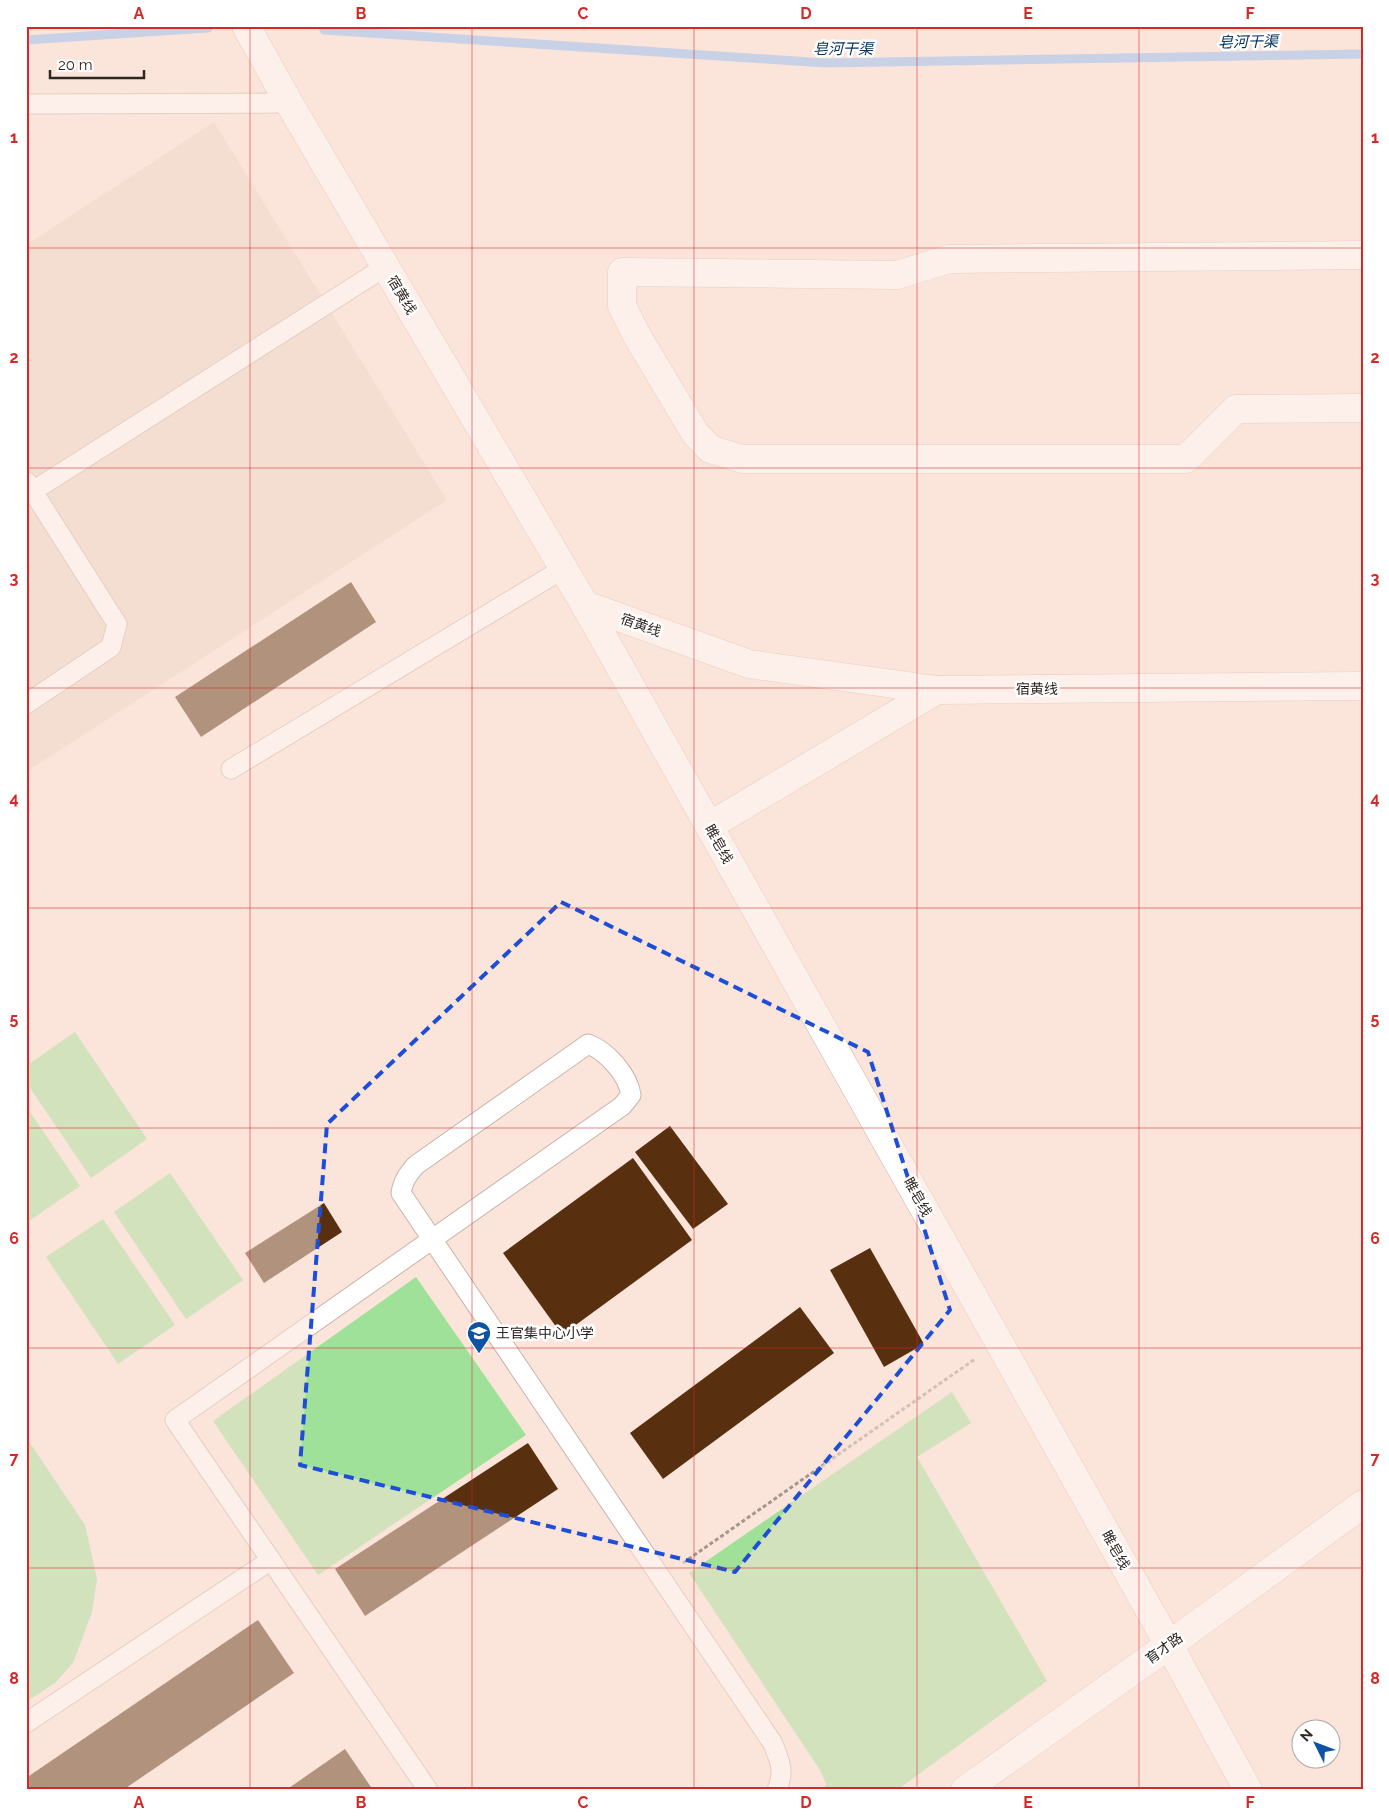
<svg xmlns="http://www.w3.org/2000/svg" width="1389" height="1816" font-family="Raleway,'Noto Sans SC',sans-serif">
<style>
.industrial{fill:#ead8c8}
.green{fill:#9fe199}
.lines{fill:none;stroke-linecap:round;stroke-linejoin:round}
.stream{stroke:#89bbf4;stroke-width:9}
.building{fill:#58300f}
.service-casing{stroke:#c9b4a9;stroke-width:21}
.minor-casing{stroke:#c9b4a9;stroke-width:29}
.secondary-casing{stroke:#c9b4a9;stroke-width:29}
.path{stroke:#a6968d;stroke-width:3;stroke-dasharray:4 2.5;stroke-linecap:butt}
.service{stroke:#fff;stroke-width:19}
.minor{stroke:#fff;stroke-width:28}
.secondary{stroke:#fff;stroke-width:28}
.marked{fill:none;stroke:#1d4ed8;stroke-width:4;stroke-dasharray:10 6;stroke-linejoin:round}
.grid{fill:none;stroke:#d62828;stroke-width:1;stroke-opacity:0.55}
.labels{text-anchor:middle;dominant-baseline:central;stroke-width:5;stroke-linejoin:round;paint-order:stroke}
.street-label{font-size:14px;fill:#2e2622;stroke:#fff}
.poi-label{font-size:14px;fill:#2e2622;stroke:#fff;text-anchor:start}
.water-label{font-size:15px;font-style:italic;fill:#073561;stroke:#fff}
.neatline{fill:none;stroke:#d62828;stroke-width:2}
.grid-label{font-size:16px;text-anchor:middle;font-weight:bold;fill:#d62828}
</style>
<rect width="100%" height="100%" fill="#fbe4d9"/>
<path class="industrial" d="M214,122L447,500L26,772V245Z"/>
<g class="green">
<path d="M75,1032L147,1139L91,1178L26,1082V1066Z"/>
<path d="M26,1106L80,1186L26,1223Z"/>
<path d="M170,1173L243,1280L186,1319L114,1212Z"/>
<path d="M103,1219L175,1325L118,1364L46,1257Z"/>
<path d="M416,1277L526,1435L318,1575L213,1421Z"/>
<path d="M952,1392L971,1423L917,1457L1047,1681L897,1790H824L826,1784L820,1770L689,1573Z"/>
<path d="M26,1437L85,1525L97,1579L92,1612L73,1663L55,1683L26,1702Z"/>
</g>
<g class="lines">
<g class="stream">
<path d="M324,30L825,63L1363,54"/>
<path d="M26,40L208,28"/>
</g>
</g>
<g class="building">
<path d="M351,582L376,622L201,737L175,697Z"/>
<path d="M670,1126L728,1204L693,1229L635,1152Z"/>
<path d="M633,1158L692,1240L562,1335L503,1253Z"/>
<path d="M324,1203L342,1232L264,1283L245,1253Z"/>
<path d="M870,1248L924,1344L884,1367L830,1270Z"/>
<path d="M800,1307L834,1353L663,1479L630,1433Z"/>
<path d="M528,1443L558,1489L365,1616L335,1569Z"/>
<path d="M258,1620L294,1673L123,1790H26V1778Z"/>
<path d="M345,1749L373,1790H286Z"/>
</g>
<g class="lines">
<g class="service-casing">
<g id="service">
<path d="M26,104L289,103"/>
<path d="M33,491L385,267"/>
<path d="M26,704L111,647L117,624L27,482"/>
<path d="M231,769L563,569"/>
<path d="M26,1723L271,1560"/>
<path d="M428,1790L175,1420L622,1106L631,1095C628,1075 607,1051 588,1044L416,1165C408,1174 403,1181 401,1193L432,1239L772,1742C780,1761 785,1770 777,1790"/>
</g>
</g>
<g class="minor-casing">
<g id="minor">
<path d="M1363,255L949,259L897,275L622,272V306L637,336L695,433L710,449L742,459H1186L1236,409L1363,408"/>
<path d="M965,1790L1169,1645L1363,1504"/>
</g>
</g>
<g class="secondary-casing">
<g id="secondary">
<path d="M246,26L289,103L585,605L1169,1645L1248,1790"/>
<path d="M585,605L749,664L937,690L1363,686"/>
<path d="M709,826L937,690"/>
</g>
</g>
<path class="path" d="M683,1563L975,1359"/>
<use href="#service" class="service"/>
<use href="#minor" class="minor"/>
<use href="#secondary" class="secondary"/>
</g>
<path d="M0 0H1389V1816H0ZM561,902L868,1052L950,1310L735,1572L300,1465L327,1124Z" fill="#fbe4d9" fill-opacity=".55" fill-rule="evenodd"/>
<path class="marked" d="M561,902L868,1052L950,1310L735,1572L300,1465L327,1124Z"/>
<path class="grid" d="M250,26V1790M472,26V1790M694,26V1790M917,26V1790M1139,26V1790M26,248H1363M26,468H1363M26,688H1363M26,908H1363M26,1128H1363M26,1348H1363M26,1568H1363"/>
<defs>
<g id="school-pin" transform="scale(1.25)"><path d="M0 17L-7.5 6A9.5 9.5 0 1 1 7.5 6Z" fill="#0c53a3" stroke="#fff"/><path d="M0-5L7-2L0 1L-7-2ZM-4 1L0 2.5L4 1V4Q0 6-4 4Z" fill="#fff"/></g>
</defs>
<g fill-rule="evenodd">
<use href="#school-pin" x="479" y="1333"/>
</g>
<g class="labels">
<g class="street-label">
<text transform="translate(402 295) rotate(59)">宿黄线</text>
<text transform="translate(641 625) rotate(20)">宿黄线</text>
<text x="1037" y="689">宿黄线</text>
<text transform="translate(719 844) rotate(61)">睢皂线</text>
<text transform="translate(918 1197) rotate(61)">睢皂线</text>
<text transform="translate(1116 1550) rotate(61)">睢皂线</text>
<text transform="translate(1164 1648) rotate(-36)">育才路</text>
</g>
<g class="poi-label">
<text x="496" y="1333">王官集中心小学</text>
</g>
<g class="water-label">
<text transform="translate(1248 42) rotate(-1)">皂河干渠</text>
<text x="843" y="49">皂河干渠</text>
</g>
</g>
<rect width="1389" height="1816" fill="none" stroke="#ffffff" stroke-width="55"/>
<g transform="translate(1316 1744) rotate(312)"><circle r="24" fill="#ffffff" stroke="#aba8a7"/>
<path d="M0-4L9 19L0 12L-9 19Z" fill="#0c53a3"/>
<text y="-8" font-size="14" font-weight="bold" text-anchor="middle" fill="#2e2622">N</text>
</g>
<path d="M50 70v8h94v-8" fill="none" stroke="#2e2622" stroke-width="2.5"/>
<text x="58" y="70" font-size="15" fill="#2e2622" stroke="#ffffff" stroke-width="4" paint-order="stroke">20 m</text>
<rect x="28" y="28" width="1334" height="1760" class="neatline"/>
<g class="grid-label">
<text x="139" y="19">A</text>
<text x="361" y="19">B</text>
<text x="583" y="19">C</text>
<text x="806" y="19">D</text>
<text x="1028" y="19">E</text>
<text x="1250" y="19">F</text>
<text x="14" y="143">1</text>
<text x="1375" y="143">1</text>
<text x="14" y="363">2</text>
<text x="1375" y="363">2</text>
<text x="14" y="584">3</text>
<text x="1375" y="584">3</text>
<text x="14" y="804">4</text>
<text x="1375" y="804">4</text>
<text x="14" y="1024">5</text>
<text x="1375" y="1024">5</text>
<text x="14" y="1244">6</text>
<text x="1375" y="1244">6</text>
<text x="14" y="1464">7</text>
<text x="1375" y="1464">7</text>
<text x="14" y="1684">8</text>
<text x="1375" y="1684">8</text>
<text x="139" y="1808">A</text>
<text x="361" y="1808">B</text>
<text x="583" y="1808">C</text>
<text x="806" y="1808">D</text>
<text x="1028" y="1808">E</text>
<text x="1250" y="1808">F</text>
</g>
</svg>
